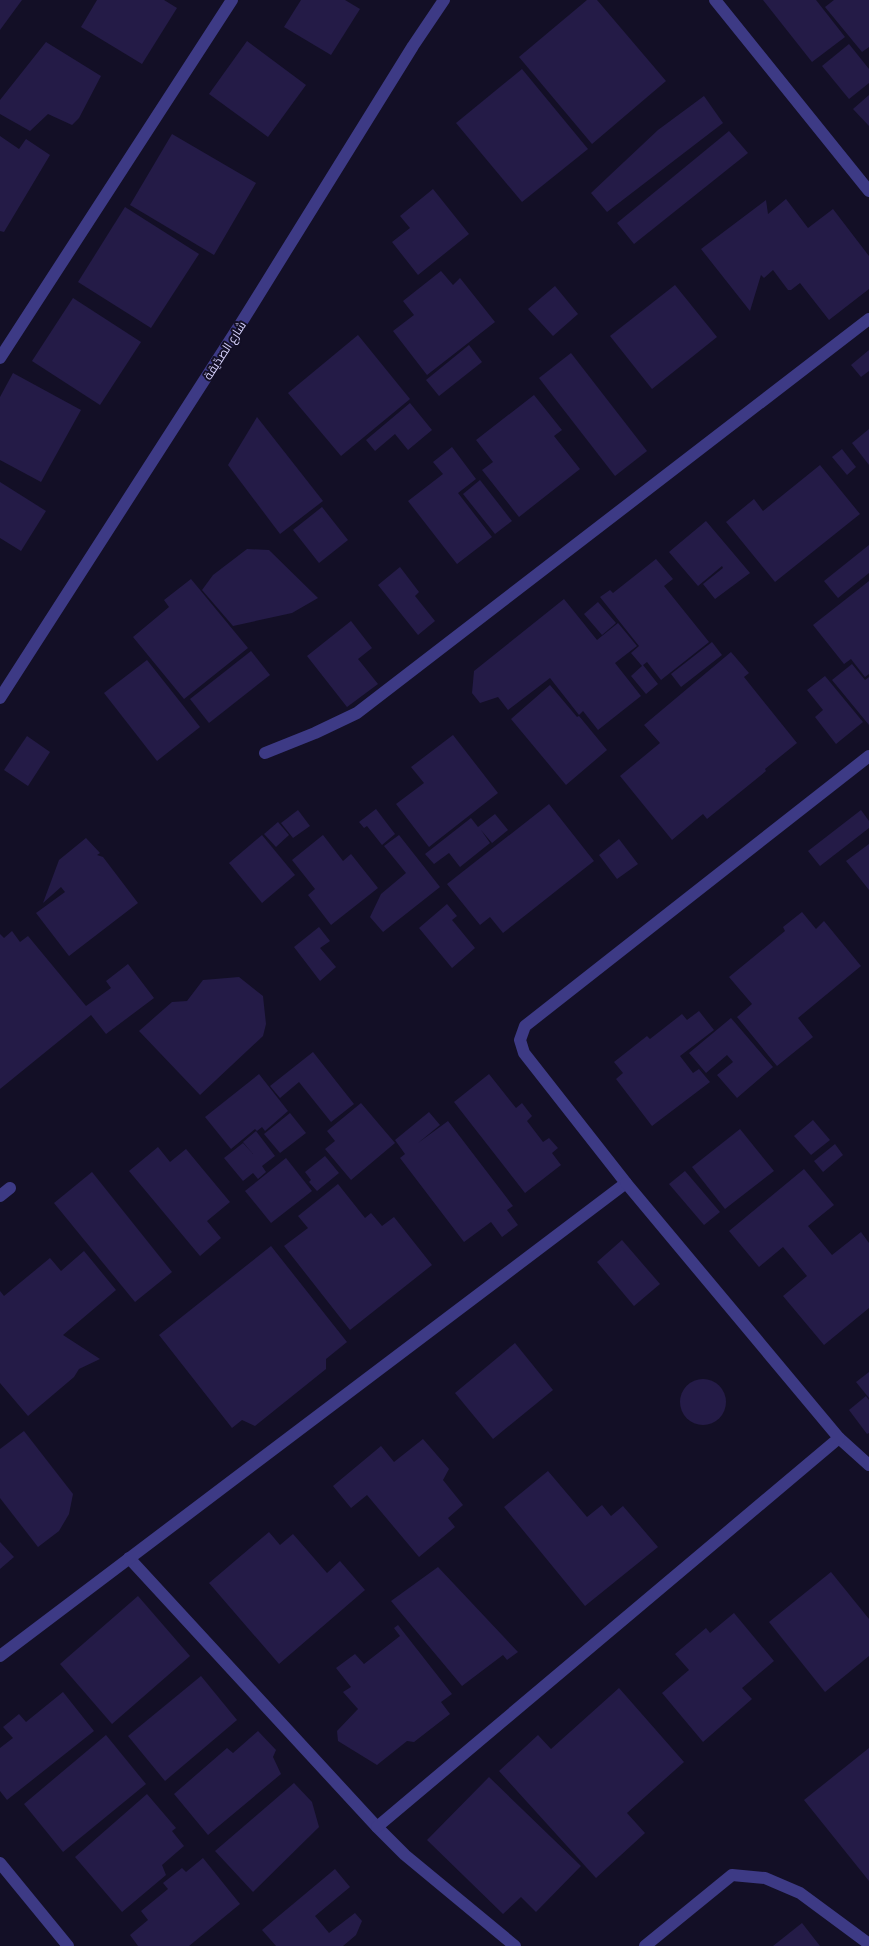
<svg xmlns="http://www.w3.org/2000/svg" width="869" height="1946" font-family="Barlow,Cairo,sans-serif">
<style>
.building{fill:#241b47}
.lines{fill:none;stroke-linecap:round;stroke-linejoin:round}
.minor{stroke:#3d3a85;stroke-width:12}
.labels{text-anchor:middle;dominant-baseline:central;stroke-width:4;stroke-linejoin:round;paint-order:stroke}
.street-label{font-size:12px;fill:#d9d4ff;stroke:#130f26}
</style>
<rect width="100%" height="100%" fill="#130f26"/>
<g class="building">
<path d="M0,0H22L0,30Z"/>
<path d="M97,0H164L177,8L142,64L81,27Z"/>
<path d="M301,0H345L360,9L331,55L284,27Z"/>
<path d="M587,0H597L666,81L592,144L519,57Z"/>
<path d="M763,0H816L845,37L812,62Z"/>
<path d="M834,0H869V47L862,52L825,7Z"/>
<path d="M247,41L306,85L268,137L209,94Z"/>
<path d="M46,42L101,76L79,118L72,125L48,114L30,131L0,114V100Z"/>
<path d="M849,44L869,69V83L849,99L822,66Z"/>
<path d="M522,69L588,149L522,202L456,123Z"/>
<path d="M869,95V126L853,109Z"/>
<path d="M704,96L723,123L607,212L591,193L658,130Z"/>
<path d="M729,131L748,153L634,244L617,223Z"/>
<path d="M172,134L256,183L214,255L130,205Z"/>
<path d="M0,136L19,149L26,139L50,155L4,232L0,231Z"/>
<path d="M433,189L469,234L418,275L392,242L410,228L400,216Z"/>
<path d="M786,199L808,228L833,209L869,256V289L829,320L800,283L791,290H788L773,270L764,278L761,275L750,311L701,249L766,200L768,214Z"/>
<path d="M125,207L199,254L151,328L78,282Z"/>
<path d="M441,271L453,285L460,278L495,322L427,375L393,331L414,315L403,301Z"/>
<path d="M675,285L717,337L652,389L610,336Z"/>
<path d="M555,286L578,314L553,336L528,309Z"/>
<path d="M73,298L141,342L100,405L32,361Z"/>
<path d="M358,335L410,399L341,456L288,393Z"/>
<path d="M469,345L482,362L439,396L426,380Z"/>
<path d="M869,350V371L861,377L851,365Z"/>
<path d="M571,353L647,451L615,476L539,378Z"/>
<path d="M13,373L81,410L41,482L0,460V397Z"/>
<path d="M534,395L562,430L554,436L580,469L519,517L482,470L493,462L476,440Z"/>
<path d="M410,403L432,430L408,450L395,434L375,451L366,440Z"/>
<path d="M257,417L323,501L280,534L228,465Z"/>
<path d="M869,429V465L852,443Z"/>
<path d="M452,447L476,479L458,493L492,537L457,564L408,501L443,474L433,462Z"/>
<path d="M842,449L856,467L847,475L832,457Z"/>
<path d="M820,465L860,514L775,582L726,522L754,499L763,511Z"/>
<path d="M480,480L512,521L495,534L463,494Z"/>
<path d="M0,482L46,511L21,551L0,538Z"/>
<path d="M322,507L348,540L319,563L293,530Z"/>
<path d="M706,521L750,573L715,599L703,584L723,568L722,566L698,586L669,552Z"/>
<path d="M869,545V573L838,598L824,581Z"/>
<path d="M247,549L269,550L318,598L292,613L233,626L202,590L213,575Z"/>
<path d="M656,559L673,579L664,586L709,642L661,680L647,662L643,665L658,684L646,694L631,676L642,666L631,653L639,646L600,597L610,590L613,593Z"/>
<path d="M400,567L419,592L415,596L435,621L418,635L378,585Z"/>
<path d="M191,579L248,648L184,699L133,637L169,607L164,600Z"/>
<path d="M869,581V674L865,677L851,659L844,664L813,625Z"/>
<path d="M564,599L597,640L618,623L637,646L615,663L641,696L598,730L583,711L579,715L550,678L508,710L498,697L480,703L472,693L474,671Z"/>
<path d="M598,602L616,623L602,635L584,614Z"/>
<path d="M351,621L372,648L358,659L378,684L347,707L307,656Z"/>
<path d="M712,642L722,655L681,687L671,674Z"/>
<path d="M251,651L270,675L209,723L190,699Z"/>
<path d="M731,652L749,673L744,677L797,743L765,769L766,771L707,819L703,814L672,840L620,776L660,743L644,725Z"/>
<path d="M147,660L200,727L157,761L104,693Z"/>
<path d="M852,664L865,680L869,677V725L832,680Z"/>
<path d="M825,676L863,722L836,744L815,717L823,710L807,690Z"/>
<path d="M550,685L577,717L579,716L607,750L566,785L511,719Z"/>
<path d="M453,735L498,793L429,847L396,804L424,783L411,767Z"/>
<path d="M27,736L50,752L28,786L4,770Z"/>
<path d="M549,804L594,861L503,933L490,917L480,925L447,884Z"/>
<path d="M376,809L395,834L382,845L367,826L364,828L359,822Z"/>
<path d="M298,810L310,826L293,838L281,823Z"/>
<path d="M861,810L869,821V828L820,866L808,851Z"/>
<path d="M495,814L508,830L492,843L481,830L490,843L460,867L449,853L434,864L425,854L471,818L478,827Z"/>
<path d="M278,822L289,835L276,847L264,834Z"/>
<path d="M262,835L295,875L262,903L229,863Z"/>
<path d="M323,835L343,861L351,854L378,888L331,925L308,895L315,889L292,860Z"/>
<path d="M399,835L440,887L383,932L370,917L381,894L406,873L384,846Z"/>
<path d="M86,838L100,853L97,855L103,857L138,903L69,956L36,913L65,892L61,887L43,903L59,860Z"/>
<path d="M619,839L638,864L617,879L599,855Z"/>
<path d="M869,844V890L846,861Z"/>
<path d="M447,904L457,916L452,920L475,948L452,968L419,928Z"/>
<path d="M802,912L816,929L824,921L861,966L798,1018L813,1037L777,1066L737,1017L752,1004L729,977L785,931L783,927Z"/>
<path d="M319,927L330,941L320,948L336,967L320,981L294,947Z"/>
<path d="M12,931L20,942L28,936L86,1006L111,988L106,981L128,964L154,998L106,1034L91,1015L0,1089V934L4,938Z"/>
<path d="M239,977L263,996L266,1024L263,1036L200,1095L139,1031L172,1002L187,1001L203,980Z"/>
<path d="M699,1011L714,1030L680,1056L693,1073L699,1069L710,1082L652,1126L616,1079L623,1073L614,1062L647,1036L650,1039L682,1014L687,1020Z"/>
<path d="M731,1018L773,1067L737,1098L717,1075L733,1062L727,1055L706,1073L689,1053Z"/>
<path d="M313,1052L354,1104L331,1122L299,1082L280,1098L270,1086Z"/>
<path d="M259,1074L288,1111L265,1131L262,1127L257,1131L255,1129L231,1149L205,1117Z"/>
<path d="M489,1074L516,1108L522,1103L532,1116L527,1121L543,1142L549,1138L558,1148L552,1153L561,1165L525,1193L454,1102Z"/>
<path d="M361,1103L395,1143L351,1180L325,1149L335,1141L327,1131Z"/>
<path d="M429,1112L440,1125L418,1143L448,1121L513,1206L507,1210L518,1225L502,1237L491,1222L464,1242L400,1158L405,1154L395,1140Z"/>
<path d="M290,1113L306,1133L280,1153L264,1134Z"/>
<path d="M813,1120L830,1140L811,1155L794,1136Z"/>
<path d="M740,1129L774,1171L725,1209L692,1167Z"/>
<path d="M256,1131L275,1156L262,1166L266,1172L258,1179L253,1173L243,1181L224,1158L243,1143L253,1154L243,1142Z"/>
<path d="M835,1144L843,1155L823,1172L814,1161Z"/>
<path d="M158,1147L170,1162L186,1149L230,1202L207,1221L221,1238L200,1256L129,1171Z"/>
<path d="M325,1156L339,1173L317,1191L309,1182L311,1180L305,1172Z"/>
<path d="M286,1158L312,1191L271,1223L245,1191Z"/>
<path d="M804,1169L834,1205L808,1226L832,1255L861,1232L869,1243V1308L824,1345L783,1296L807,1276L783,1247L759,1267L729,1231Z"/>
<path d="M685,1171L720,1212L704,1225L669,1184Z"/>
<path d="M92,1172L172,1272L135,1302L54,1203Z"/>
<path d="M338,1184L365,1218L371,1213L382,1226L394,1217L432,1265L350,1330L284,1246L308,1228L298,1216Z"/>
<path d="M622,1240L660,1284L634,1306L597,1262Z"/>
<path d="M271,1246L347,1342L326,1359V1369L255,1426L242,1420L232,1428L159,1335Z"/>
<path d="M84,1251L116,1290L63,1335L100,1359L79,1369L74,1377L28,1416L0,1383V1291L4,1296L50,1258L61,1271Z"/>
<path d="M515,1343L553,1390L493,1439L455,1393Z"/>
<path d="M869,1372V1398L856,1382Z"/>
<circle cx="703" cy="1402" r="23"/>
<path d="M866,1396L869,1400V1433L867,1434L849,1410Z"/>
<path d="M24,1431L73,1494L69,1514L59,1531L38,1547L0,1498V1449Z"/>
<path d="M423,1439L449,1469L443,1480L463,1505L448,1518L455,1527L419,1557L367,1495L351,1508L333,1486L381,1446L394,1462Z"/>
<path d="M548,1471L587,1517L602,1505L611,1516L623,1506L658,1547L585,1606L504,1507Z"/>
<path d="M269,1532L280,1545L293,1534L327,1573L340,1561L365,1590L279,1664L209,1583Z"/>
<path d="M0,1542L14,1557L0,1569Z"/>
<path d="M438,1567L518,1652L507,1660L503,1655L462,1686L391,1601Z"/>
<path d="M831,1572L869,1619V1656L825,1692L769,1622Z"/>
<path d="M138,1596L190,1656L112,1724L60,1664Z"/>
<path d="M734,1613L774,1661L742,1688L752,1699L703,1742L662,1693L689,1670L675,1654L706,1628L710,1633Z"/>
<path d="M398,1625L452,1694L441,1702L450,1714L414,1742L407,1741L377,1765L338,1741L337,1731L358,1709L343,1692L351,1687L336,1668L355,1654L364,1664L400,1636L394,1628Z"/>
<path d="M201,1676L237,1720L165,1781L128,1736Z"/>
<path d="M619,1688L684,1762L627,1813L645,1833L596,1878L499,1771L538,1735L551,1749Z"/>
<path d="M63,1692L94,1731L7,1800L0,1791V1748L13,1738L3,1727L19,1714L26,1722Z"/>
<path d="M258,1731L276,1750L273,1757L281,1774L208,1835L174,1794L227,1748L233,1753Z"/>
<path d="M106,1735L146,1784L63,1852L24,1804Z"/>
<path d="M869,1748V1881L804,1800Z"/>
<path d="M489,1777L581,1866L536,1912L521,1897L503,1914L427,1840Z"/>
<path d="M294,1783L312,1802L319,1827L253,1892L215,1851Z"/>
<path d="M147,1794L176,1828L172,1831L184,1846L162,1865L166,1875L122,1912L75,1857Z"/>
<path d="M203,1858L240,1904L189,1946H138L130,1935L148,1920L141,1911L168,1889L163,1883L182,1868L186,1872Z"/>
<path d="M335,1869L350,1887L315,1916L329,1933L355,1913L362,1921L356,1935L343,1946H276L262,1930Z"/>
<path d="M802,1923L820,1946H773Z"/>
</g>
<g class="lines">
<g class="minor">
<path d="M715,0L869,191"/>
<path d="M0,358L232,0"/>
<path d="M0,698L243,320L413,46L444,0"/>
<path d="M265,753L315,733L357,713L869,319"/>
<path d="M0,1196L10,1188"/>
<path d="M839,1438L869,1465"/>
<path d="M129,1558L377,1827L405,1855L515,1946"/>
<path d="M0,1656L626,1183L524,1053L520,1040L525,1026L869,756"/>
<path d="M377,1827L839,1438L626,1183"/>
<path d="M0,1863L68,1946"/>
<path d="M645,1946L732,1875L765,1878L800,1893L869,1944"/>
</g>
</g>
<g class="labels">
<g class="street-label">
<text transform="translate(224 350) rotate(-57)">شارع الصدّيقة</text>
</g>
</g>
</svg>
